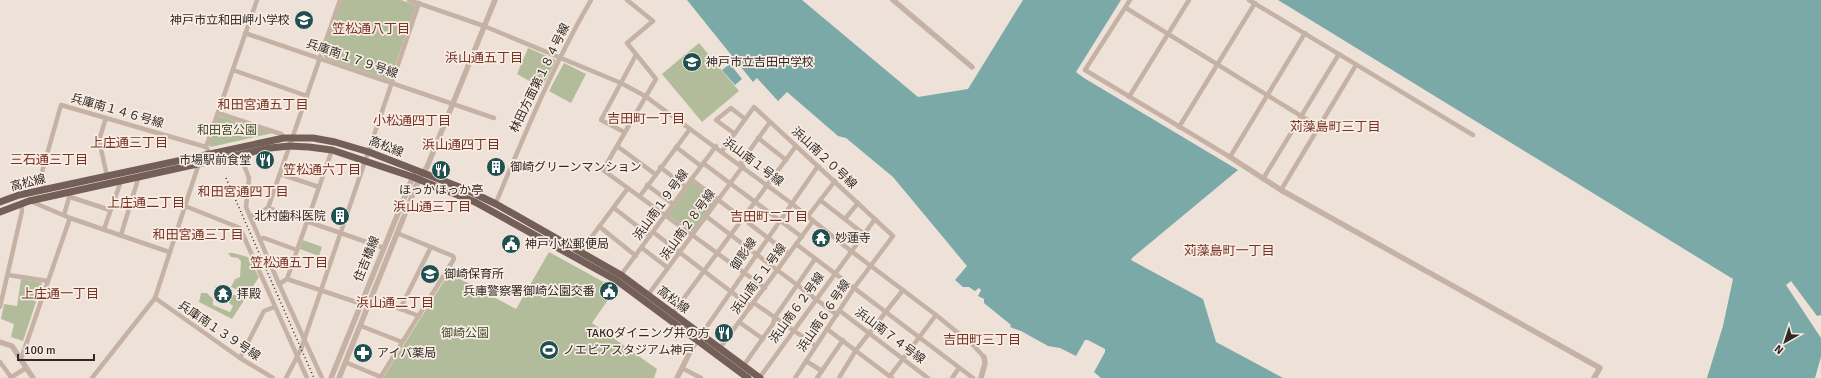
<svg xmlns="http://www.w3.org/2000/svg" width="1821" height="378" font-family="Signika,'Noto Sans JP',sans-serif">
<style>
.green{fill:#b3bc9a}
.water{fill:#7aa9a8}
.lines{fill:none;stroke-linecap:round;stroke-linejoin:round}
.minor{stroke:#c5b2a5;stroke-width:4.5}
.tertiary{stroke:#c5b2a5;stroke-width:5.5}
.primary{stroke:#735f58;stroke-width:7}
.rail{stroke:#322926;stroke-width:1.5;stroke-dasharray:1 3;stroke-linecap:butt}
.labels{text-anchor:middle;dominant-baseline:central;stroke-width:3.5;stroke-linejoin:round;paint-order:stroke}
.poi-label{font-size:12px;fill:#322926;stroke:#f7ede4;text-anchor:start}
.street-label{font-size:12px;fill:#322926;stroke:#f7ede4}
.park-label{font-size:12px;fill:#444e2c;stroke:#f7ede4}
.neighbourhood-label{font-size:13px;fill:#7a3426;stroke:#f7ede4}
</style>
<rect width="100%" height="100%" fill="#eee2d8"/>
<g class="green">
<path d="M342,0H401L416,5L390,80L325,58L323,54Z"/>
<path d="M699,43L739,91L702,122L662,74Z"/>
<path d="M528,48L556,60L542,88L517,74Z"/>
<path d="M564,63L586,74L571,103L549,91Z"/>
<path d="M219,116L273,133L211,147L209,145Z"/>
<path d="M693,180L716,200L693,232L668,215Z"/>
<path d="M303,240L322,247L319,256L300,249Z"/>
<path d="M549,252L609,285L603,293L610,297L592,323L657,369L654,378H383L449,273L516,309Z"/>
<path d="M228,253H233L248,257L259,277L232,319L199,302L201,293H207L213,299V305L230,312L233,306L229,303L233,295H237L238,290L231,287L235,279L240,277L241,261L238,258L231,257Z"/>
<path d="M21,279L40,282L42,284L23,341L11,337L14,324L1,319L4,304L17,306Z"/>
</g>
<g class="water">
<path d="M687,0H802L918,97L968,89L1023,0H1121L1076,72L1084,78L1238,170L1132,258L1131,260L1203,299L1216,342L1283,378H1101L1094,372L1105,352V349L1088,340H1085L1076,356L1060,348L1048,346L1021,331L1010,327L1011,325L984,303V299L978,296L981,290L979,288L975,291L969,287H963L955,280L967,266L893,177L846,138L838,136L787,92L778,101L757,78L753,82Z"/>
<path d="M1278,0H1821V315L1817,316L1791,281L1786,285L1821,338V357L1815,378H1707L1723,326L1733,279Z"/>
<path d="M730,64L742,79L735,85L722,70Z"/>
</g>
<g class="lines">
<g class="minor">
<path d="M409,0L484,26L621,83L645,96L791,203L851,251L936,315L973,345L984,357"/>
<path d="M627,0L653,21L627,43L656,79L603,170L765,288"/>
<path d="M1130,0L1085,70L1230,157L1305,33"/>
<path d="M1249,0L1473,135"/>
<path d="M1126,8L1319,127"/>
<path d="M245,33L494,118"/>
<path d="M233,70L307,96"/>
<path d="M1129,97L1189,0"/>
<path d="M218,113L281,134L284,138"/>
<path d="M106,118L99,140L107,176"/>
<path d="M1179,127L1255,3"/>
<path d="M624,132L601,120L636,55"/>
<path d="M735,134L716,120L731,108L745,119"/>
<path d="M758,138L786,160"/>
<path d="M617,146L655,174"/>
<path d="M676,147L701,166"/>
<path d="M208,150L206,147L257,0"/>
<path d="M722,151L754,107L893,236L854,288L795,378"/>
<path d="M240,155L249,178L246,207L279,284L322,378"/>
<path d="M703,163L802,237"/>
<path d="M740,164L770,122"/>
<path d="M660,167L686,187"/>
<path d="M280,174L319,187"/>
<path d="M691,179L789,254"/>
<path d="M1263,179L1339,54"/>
<path d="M647,185L673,204"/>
<path d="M44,190L42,181V172L61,105L206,147"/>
<path d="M1281,190L1356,65"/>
<path d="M640,196L690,129"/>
<path d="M70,197L110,210"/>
<path d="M820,200L864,234"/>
<path d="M30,201L70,218L169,252"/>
<path d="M495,205C524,136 553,65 591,0"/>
<path d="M185,206L240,228L307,378"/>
<path d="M268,208L384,248"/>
<path d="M614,208L650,236"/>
<path d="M64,215L70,194"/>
<path d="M808,216L835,181"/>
<path d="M250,217L268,208L340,0"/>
<path d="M707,217L837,315"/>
<path d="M845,219L858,203"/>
<path d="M600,227L636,256"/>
<path d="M104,229L121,181"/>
<path d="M653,232L751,307"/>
<path d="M397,233L431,247L400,309"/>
<path d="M121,235L139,176"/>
<path d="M260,239L264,238L297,250"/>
<path d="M796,244L973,378"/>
<path d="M642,248L668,268"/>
<path d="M581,251L628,188"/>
<path d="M8,275L48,281"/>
<path d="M621,275L716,146"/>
<path d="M287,279L368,306"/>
<path d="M279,284L287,279L332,150"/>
<path d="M648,295L743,166"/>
<path d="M155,298L240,358L273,378"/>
<path d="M371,298L419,316"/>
<path d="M754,303L816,346"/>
<path d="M0,307L22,211L21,203"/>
<path d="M840,311L928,378"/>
<path d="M673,313L796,146"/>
<path d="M739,322L763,339"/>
<path d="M361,326L402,342"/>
<path d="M827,329L892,378"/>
<path d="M701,335L818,166"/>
<path d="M720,348L813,221"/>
<path d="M240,358L264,311L274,307"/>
<path d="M21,359L70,218"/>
<path d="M806,361L822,371"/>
<path d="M0,362L11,377"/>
<path d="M345,362L381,377"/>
<path d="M744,365L773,324L775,317L815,259"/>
<path d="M682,368L701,378"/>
<path d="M890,376L936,315"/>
<path d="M760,377L875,219"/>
<path d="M10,378L26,368"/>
<path d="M92,378L155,298L199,163"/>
<path d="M286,378L301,349L419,3"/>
<path d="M380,378L454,259L453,256L431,247"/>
<path d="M817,378L843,340"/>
<path d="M839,378L856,350L903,290"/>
<path d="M952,378L959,368"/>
</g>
<g class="tertiary">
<path d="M893,0L972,67"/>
<path d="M1230,157L1281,190L1600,368L1594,378"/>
<path d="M0,342L12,346L33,378"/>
<path d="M331,378L414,174"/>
<path d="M339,378L419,179L427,167L495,0"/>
<path d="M677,378L692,348L699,338"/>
<path d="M981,378L985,363L984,357"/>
</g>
<g class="primary">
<path d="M0,202L19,195L284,138H313L335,142L369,152L467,190L496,204L621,275L760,378"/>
<path d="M0,212L29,201L270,148L289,146L309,147L332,150L413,177L475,202L616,280L748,378"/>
</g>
<path class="rail" d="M226,178L314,378"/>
</g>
<defs>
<g id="school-disc" transform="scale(1)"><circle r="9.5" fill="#1f4f4f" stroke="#f7ede4"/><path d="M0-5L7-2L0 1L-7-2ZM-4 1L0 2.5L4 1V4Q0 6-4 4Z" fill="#fff"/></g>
<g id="restaurant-disc" transform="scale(1)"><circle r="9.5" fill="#1f4f4f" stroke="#f7ede4"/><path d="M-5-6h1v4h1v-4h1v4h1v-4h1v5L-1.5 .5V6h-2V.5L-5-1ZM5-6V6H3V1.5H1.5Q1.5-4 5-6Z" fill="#fff"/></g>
<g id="building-disc" transform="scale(1)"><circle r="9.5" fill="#1f4f4f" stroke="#f7ede4"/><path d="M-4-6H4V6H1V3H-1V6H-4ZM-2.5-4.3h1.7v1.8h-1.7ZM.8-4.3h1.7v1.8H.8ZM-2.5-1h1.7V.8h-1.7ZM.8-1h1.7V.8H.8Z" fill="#fff"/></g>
<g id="temple-disc" transform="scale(1)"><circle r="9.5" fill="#1f4f4f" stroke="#f7ede4"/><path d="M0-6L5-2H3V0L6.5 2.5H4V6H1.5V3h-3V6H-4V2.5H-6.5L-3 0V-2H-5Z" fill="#fff"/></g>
<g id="civic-disc" transform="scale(1)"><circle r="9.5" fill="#1f4f4f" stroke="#f7ede4"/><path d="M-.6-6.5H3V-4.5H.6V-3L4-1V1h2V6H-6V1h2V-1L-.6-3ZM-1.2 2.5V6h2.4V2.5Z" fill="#fff"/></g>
<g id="stadium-disc" transform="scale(1)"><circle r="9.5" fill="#1f4f4f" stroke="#f7ede4"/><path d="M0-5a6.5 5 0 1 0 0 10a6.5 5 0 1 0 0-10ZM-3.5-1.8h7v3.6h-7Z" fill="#fff"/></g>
<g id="pharmacy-disc" transform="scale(1)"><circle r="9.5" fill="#1f4f4f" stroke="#f7ede4"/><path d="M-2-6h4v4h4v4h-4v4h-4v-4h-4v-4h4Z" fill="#fff"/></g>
</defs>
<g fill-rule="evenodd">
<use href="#school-disc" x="304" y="20"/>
<use href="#school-disc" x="692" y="62"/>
<use href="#restaurant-disc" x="265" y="160"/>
<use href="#building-disc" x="496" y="167"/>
<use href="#restaurant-disc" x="441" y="170"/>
<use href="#building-disc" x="340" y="216"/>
<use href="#temple-disc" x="821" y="238"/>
<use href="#civic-disc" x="511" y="244"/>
<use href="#school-disc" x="430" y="274"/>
<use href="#civic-disc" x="609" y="291"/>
<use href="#temple-disc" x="223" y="294"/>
<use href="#restaurant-disc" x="724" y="333"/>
<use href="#stadium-disc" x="549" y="350"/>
<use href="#pharmacy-disc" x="363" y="353"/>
</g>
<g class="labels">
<g class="poi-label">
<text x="290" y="20" text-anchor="end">神戸市立和田岬小学校</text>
<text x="706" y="62">神戸市立吉田中学校</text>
<text x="251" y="160" text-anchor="end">市場駅前食堂</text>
<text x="510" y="167">御崎グリーンマンション</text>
<text x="441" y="190" text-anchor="middle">ほっかほっか亭</text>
<text x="326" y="216" text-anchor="end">北村歯科医院</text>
<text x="835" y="238">妙蓮寺</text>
<text x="525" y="244">神戸小松郵便局</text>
<text x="444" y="274">御崎保育所</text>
<text x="595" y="291" text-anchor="end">兵庫警察署御崎公園交番</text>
<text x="237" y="294">拝殿</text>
<text x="710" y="333" text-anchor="end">TAKOダイニング井の方</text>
<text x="563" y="350">ノエビアスタジアム神戸</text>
<text x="377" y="353">アイバ薬局</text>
</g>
<g class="street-label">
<text transform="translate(352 59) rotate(19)">兵庫南１７９号線</text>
<text transform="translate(540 78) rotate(-64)">林田方面第１８４号線</text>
<text transform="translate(117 111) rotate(16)">兵庫南１４６号線</text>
<text transform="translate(386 147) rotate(21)">高松線</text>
<text transform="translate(824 158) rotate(43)">浜山南２０号線</text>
<text transform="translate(753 162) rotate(37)">浜山南１号線</text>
<text transform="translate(28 183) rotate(-14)">高松線</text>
<text transform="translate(661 205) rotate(-54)">浜山南１９号線</text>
<text transform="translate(688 225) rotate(-54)">浜山南２８号線</text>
<text transform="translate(744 254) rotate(-56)">御影線</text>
<text transform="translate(367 259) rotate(-68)">住吉橋線</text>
<text transform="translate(759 279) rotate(-54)">浜山南５１号線</text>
<text transform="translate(673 300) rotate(37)">高松線</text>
<text transform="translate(797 308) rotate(-54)">浜山南６２号線</text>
<text transform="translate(824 316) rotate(-56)">浜山南６６号線</text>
<text transform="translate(219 331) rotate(34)">兵庫南１３９号線</text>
<text transform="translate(890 336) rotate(37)">浜山南７４号線</text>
</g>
<g class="park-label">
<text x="227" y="130">和田宮公園</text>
<text x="465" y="333">御崎公園</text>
</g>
<g class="neighbourhood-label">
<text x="371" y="29">笠松通八丁目</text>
<text x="484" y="58">浜山通五丁目</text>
<text x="263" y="105">和田宮通五丁目</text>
<text x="646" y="119">吉田町一丁目</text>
<text x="412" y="121">小松通四丁目</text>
<text x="1335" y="127">苅藻島町三丁目</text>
<text x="129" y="143">上庄通三丁目</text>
<text x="461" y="145">浜山通四丁目</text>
<text x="49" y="160">三石通三丁目</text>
<text x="322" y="170">笠松通六丁目</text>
<text x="243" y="192">和田宮通四丁目</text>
<text x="146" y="203">上庄通二丁目</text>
<text x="432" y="207">浜山通三丁目</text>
<text x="769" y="217">吉田町二丁目</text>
<text x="198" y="235">和田宮通三丁目</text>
<text x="1229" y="251">苅藻島町一丁目</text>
<text x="289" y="263">笠松通五丁目</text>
<text x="60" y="294">上庄通一丁目</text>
<text x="395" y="303">浜山通二丁目</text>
<text x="982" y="340">吉田町三丁目</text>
</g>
</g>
<g transform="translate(1785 342) rotate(219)" stroke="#f7ede4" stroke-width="3" paint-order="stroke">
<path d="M0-3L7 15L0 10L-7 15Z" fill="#322926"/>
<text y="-6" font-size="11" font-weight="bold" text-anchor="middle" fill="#322926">N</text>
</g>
<path d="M18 354v6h76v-6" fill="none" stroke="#322926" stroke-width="2"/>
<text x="24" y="354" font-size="12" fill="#322926" stroke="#f7ede4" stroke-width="3" paint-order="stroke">100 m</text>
</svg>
